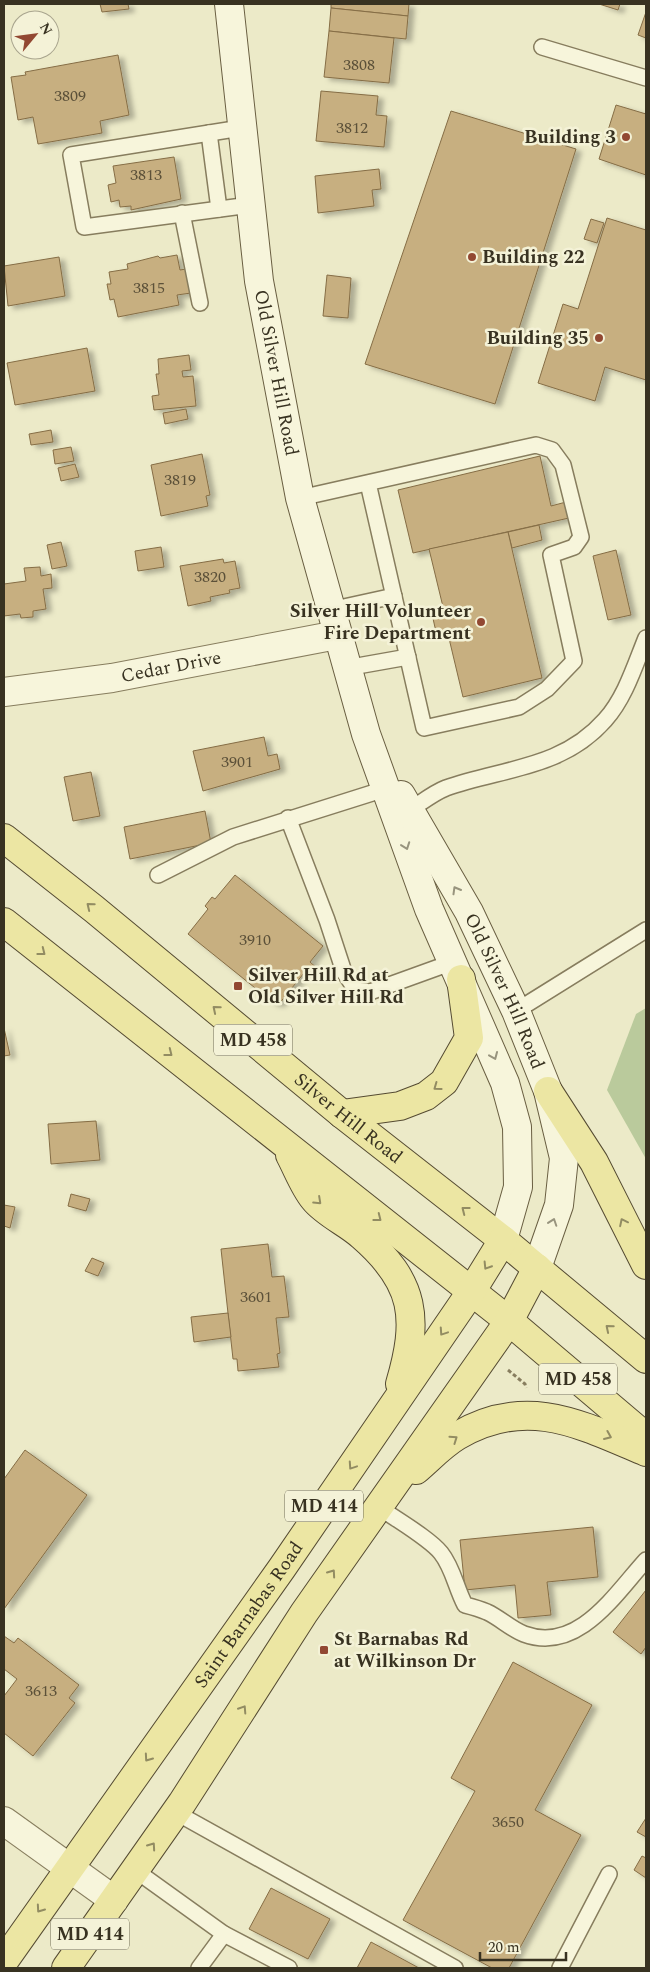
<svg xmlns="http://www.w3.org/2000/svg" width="650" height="1972" font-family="Spectral,serif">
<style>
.green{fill:#baca9c}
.building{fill:#c7af80;stroke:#856d45;filter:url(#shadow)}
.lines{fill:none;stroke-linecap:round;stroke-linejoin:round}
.lane-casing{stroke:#877d5e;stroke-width:18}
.street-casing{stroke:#877d5e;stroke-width:30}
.secondary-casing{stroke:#695e41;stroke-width:30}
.primary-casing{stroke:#554b32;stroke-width:30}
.path{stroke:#877d5e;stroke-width:3;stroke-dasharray:4 2.5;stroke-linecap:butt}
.lane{stroke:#f7f5db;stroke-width:15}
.street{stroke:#f7f5db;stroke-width:28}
.secondary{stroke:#f7f5db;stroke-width:28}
.primary{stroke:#ece6a3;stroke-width:28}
.oneway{stroke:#98947e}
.oneway2{stroke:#928c62}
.poi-dot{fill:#924832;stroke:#f4f2d7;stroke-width:2}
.labels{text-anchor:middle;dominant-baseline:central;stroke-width:5;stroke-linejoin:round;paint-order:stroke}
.number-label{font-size:16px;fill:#5c5139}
.shield{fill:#f4f2d7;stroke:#706c58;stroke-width:1}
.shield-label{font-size:18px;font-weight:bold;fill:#383221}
.poi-label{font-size:19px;font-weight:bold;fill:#383221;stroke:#f4f2d7;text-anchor:end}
.street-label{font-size:19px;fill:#383221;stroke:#f4f2d7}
</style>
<defs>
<filter id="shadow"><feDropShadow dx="5.5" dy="3" stdDeviation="2.5" flood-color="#0004"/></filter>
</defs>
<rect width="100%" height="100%" fill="#eceac8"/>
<path class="green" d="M646,1008V1159L607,1090L636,1014Z"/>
<g class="building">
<path d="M100,4H128L129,9L102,12Z"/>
<path d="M331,4H409L408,16L331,8Z"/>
<path d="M599,4H620L618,10Z"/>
<path d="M331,8L408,16L406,39L329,31Z"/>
<path d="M646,12V38L638,35Z"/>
<path d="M329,31L394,38L389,83L324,77Z"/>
<path d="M118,55L129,115L100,121L102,133L38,144L33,117L18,120L11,77L26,75L25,72Z"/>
<path d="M321,91L378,96L376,115L387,116L384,147L316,141Z"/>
<path d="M616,105L646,114V175L599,159Z"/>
<path d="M451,111L576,149L495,404L365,364Z"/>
<path d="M174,157L181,199L131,210V206L120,207L119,200L111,202L108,185L116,183L113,166Z"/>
<path d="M379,169L381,189L372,190L374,206L318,213L315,176Z"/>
<path d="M607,218L646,230V380L605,367L595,401L538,383L563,304L578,309Z"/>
<path d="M591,219L604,223L597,243L584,239Z"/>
<path d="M177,255L180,270L186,269L191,293L177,295L179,305L118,317L114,299L110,300L107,284H111L109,272L128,269L127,264L158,256L160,258Z"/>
<path d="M59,257L65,296L8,306L4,266Z"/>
<path d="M327,275L351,278L348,318L323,316Z"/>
<path d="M87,348L95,391L15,405L7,363Z"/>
<path d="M189,355L191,370L182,371L183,377L193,376L196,406L154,410L152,396L159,395L156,374H159L158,359Z"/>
<path d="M186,409L188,419L165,424L163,413Z"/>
<path d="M51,430L53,442L31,445L29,434Z"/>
<path d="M71,447L74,461L55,464L53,450Z"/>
<path d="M202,454L210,495L206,496L208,506L161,516L151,465Z"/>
<path d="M540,456L551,506L566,502L569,518L413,553L398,490Z"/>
<path d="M75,464L79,477L61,481L58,468Z"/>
<path d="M539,525L542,540L512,548L508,532Z"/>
<path d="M508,532L542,678L463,697L447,630L436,632L432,614L444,611L429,549Z"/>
<path d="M61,542L67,566L52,569L47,545Z"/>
<path d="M161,547L164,567L138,571L135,551Z"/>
<path d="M616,550L631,615L608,620L593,556Z"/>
<path d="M223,559L224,563L235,561L240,588L229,590L230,593L210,597L211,601L188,606L180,566Z"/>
<path d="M40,567L41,576L51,574L52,588L43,589L46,609L33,611V617L21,618L20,614L4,616V584L26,581L24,568Z"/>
<path d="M264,737L268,756L277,754L280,769L203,791L193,751Z"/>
<path d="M91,772L100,816L73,821L64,777Z"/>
<path d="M205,811L211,843L130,859L124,827Z"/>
<path d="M235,875L323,946L310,962L318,969L311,978L304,973L279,1004L276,1002L275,1004L188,934L208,909L205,906L212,897L215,899Z"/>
<path d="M4,1028L10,1055L4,1056Z"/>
<path d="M96,1121L100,1160L51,1164L48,1124Z"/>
<path d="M71,1194L90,1199L86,1211L68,1206Z"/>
<path d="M4,1205L15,1207L10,1228L4,1226Z"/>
<path d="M268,1244L272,1277L284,1276L289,1317L276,1318L280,1353L277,1354L279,1367L238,1371L237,1359H233L221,1249Z"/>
<path d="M92,1258L104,1263L98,1276L85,1271Z"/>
<path d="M228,1313L231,1337L194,1342L191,1317Z"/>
<path d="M25,1450L87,1495L4,1609V1479Z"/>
<path d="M593,1527L598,1577L547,1582L551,1615L518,1618L515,1585L465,1590L460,1540Z"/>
<path d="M646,1590V1647L641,1654L613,1632Z"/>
<path d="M4,1636L14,1643L18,1638L79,1685L69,1698L75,1703L33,1756L4,1733V1696L17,1679L4,1669Z"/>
<path d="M513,1662L592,1705L535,1810L581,1835L509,1968H492L403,1920L475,1791L451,1778Z"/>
<path d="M646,1818V1837L637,1832Z"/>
<path d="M642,1856L646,1858V1878L634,1870Z"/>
<path d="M271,1888L330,1919L308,1959L249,1929Z"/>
<path d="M371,1942L419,1968H357Z"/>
</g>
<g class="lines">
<g class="lane-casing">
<g id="lane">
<path d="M542,47L646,78"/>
<path d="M241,128L71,155L84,227L250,205"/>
<path d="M209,133L219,209"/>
<path d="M182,213L200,303"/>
<path d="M300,498L536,445L552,450L563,465L581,537L574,547L551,555L574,661L547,689L519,707L424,728L368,483"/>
<path d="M330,610L394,596"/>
<path d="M346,668L408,657"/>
<path d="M410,810C421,803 433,793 446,788C502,768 562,769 605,720C625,698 635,665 646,638"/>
<path d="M288,818L327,920L344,972L356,990L370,992L453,962"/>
<path d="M158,875L233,837L385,789"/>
<path d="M516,1011L646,930"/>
<path d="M379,1507C395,1519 429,1538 441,1553C453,1568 456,1588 465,1605C473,1607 480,1609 487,1612C500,1618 511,1629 524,1634C578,1654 615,1594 646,1560"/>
<path d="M175,1812L455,1968"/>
<path d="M135,1870L224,1934L289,1968"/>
<path d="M199,1968L224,1934"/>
<path d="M560,1968L609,1874"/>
</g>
</g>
<g class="street-casing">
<g id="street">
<path id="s1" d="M4,692L112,678L337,635"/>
<path d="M4,1821L114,1900"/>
</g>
</g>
<g class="secondary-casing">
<g id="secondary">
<path id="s2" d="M229,4L259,281L300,498L366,734L429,909L505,1083L517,1127L518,1187L503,1240"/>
<path id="s3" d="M401,795L469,912L516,1011L548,1091L564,1158L559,1205L537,1268"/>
</g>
</g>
<g class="primary-casing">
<g id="primary">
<path id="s4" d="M4,838L94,909L342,1114L503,1240L646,1359"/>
<path d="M4,922L509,1321L646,1437"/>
<path d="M548,1091L594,1162L646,1265"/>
<path d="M342,1114L400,1106L426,1096L444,1082L469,1038L461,979"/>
<path d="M290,1155C297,1168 304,1187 314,1199C326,1214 348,1223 362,1236C416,1283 419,1319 400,1384"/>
<path d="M416,1470C429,1459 442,1445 457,1436C526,1395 580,1424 646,1452"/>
<path id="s5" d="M4,1961L282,1568L471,1292L503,1240"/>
<path d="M66,1968L182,1803L304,1613L509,1321L537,1268"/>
</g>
</g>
<path class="path" d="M508,1370L525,1384L526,1388"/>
<use href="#lane" class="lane"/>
<use href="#street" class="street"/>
<use href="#secondary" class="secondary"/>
<use href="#primary" class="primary"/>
</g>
<defs><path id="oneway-chevron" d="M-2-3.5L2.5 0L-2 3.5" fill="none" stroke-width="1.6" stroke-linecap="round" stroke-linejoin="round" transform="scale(1.25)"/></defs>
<g class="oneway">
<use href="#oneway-chevron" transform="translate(406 846) rotate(70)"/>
<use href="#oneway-chevron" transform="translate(456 890) rotate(-120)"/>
<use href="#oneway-chevron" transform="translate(494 1056) rotate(67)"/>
<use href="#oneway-chevron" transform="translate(553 1222) rotate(-71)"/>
</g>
<g class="oneway2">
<use href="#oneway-chevron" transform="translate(90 906) rotate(-141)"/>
<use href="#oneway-chevron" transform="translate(42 952) rotate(38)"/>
<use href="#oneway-chevron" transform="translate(216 1009) rotate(-140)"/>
<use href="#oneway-chevron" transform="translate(169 1053) rotate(38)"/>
<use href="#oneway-chevron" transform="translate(437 1087) rotate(144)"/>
<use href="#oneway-chevron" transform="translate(318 1201) rotate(43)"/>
<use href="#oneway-chevron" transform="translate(465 1210) rotate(-142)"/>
<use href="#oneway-chevron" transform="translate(378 1218) rotate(38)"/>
<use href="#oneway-chevron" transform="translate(623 1222) rotate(-116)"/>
<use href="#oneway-chevron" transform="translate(487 1266) rotate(122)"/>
<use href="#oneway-chevron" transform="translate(609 1328) rotate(-140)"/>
<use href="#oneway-chevron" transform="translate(443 1332) rotate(124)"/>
<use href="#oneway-chevron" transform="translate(608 1436) rotate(23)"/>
<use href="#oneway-chevron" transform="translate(454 1439) rotate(-35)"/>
<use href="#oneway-chevron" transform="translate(352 1466) rotate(124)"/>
<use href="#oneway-chevron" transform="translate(332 1573) rotate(-55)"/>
<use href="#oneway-chevron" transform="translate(243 1709) rotate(-57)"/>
<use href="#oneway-chevron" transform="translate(148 1758) rotate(125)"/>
<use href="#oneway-chevron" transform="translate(152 1846) rotate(-55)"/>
<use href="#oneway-chevron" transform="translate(40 1909) rotate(125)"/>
</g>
<g class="poi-dot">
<circle cx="626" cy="137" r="5"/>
<circle cx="472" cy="257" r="5"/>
<circle cx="599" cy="338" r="5"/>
<circle cx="481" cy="622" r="5"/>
<rect x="233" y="981" width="10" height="10" rx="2.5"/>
<rect x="319" y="1645" width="10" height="10" rx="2.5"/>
</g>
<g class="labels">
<g class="number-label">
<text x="359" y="65">3808</text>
<text x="70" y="96">3809</text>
<text x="352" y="128">3812</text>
<text x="146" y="175">3813</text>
<text x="149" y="288">3815</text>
<text x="180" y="480">3819</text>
<text x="210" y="577">3820</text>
<text x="237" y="762">3901</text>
<text x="255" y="940">3910</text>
<text x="256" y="1297">3601</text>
<text x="41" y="1691">3613</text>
<text x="508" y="1822">3650</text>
</g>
<g class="shield">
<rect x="214" y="1024.5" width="78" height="31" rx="4"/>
<rect x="539" y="1363.5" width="78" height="31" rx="4"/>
<rect x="285" y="1490.5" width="78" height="31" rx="4"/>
<rect x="51" y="1918.5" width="78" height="31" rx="4"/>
</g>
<g class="shield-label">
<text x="253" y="1040">MD 458</text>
<text x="578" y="1379">MD 458</text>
<text x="324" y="1506">MD 414</text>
<text x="90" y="1934">MD 414</text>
</g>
<g class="poi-label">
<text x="616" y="137">Building 3</text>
<text x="482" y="257" text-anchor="start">Building 22</text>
<text x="589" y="338">Building 35</text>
<text x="471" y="611">Silver Hill Volunteer<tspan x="471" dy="22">Fire Department</tspan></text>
<text x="248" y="975" text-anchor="start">Silver Hill Rd at<tspan x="248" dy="22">Old Silver Hill Rd</tspan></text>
<text x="334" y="1639" text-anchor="start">St Barnabas Rd<tspan x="334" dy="22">at Wilkinson Dr</tspan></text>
</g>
<g class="street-label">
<text stroke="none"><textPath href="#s2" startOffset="372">Old Silver Hill Road</textPath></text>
<text stroke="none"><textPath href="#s1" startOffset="169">Cedar Drive</textPath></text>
<text stroke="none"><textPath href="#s3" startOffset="222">Old Silver Hill Road</textPath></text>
<text stroke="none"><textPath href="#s4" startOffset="444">Silver Hill Road</textPath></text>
<text stroke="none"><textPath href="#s5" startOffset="424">Saint Barnabas Road</textPath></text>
</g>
</g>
<rect width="650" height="1972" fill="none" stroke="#383221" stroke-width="10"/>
<g transform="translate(35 35) rotate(61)"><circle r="24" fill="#f4f2d7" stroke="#a9a58e"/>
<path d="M0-4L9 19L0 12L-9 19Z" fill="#924832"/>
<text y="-8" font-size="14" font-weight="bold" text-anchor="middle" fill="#383221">N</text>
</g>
<path d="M480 1952v8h86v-8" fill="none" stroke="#383221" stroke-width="2.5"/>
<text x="488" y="1952" font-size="15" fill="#383221" stroke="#f4f2d7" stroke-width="4" paint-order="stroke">20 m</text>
</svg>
